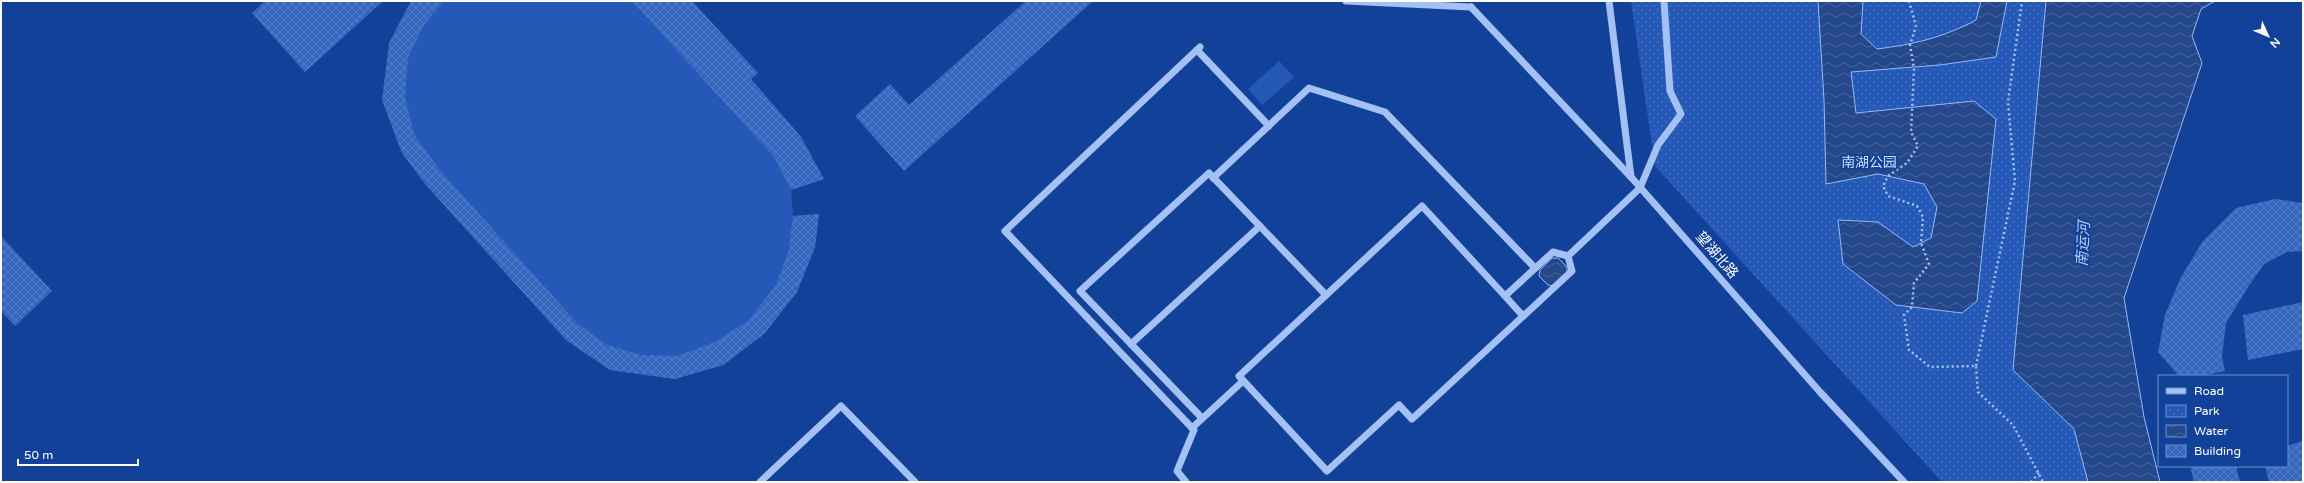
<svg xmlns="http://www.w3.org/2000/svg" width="2304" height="483" font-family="'Varela Round','Noto Sans SC',sans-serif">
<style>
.grass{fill:#2559b7}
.park{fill:url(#park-dots)}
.water{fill:url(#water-waves);stroke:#96baf7}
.building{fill:url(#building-cross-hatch)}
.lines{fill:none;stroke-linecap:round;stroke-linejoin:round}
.path{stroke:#a4c1f4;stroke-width:2.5;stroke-dasharray:2 3;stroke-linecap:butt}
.minor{stroke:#a4c1f4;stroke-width:7}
.labels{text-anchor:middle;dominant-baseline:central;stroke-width:4;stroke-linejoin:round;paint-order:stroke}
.park-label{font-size:14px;fill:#ccdefd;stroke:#124199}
.street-label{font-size:14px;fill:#fff;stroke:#124199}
.water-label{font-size:15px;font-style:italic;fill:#b0ccfa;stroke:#124199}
</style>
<defs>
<pattern id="park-dots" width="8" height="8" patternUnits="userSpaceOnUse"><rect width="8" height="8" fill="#2559b7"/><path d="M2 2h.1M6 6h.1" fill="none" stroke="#4672c2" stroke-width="1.8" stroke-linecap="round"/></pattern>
<pattern id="water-waves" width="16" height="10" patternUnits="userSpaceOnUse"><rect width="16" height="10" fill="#25488a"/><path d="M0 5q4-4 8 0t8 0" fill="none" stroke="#46639c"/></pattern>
<pattern id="building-cross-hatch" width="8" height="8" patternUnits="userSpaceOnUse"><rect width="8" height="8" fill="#3667bf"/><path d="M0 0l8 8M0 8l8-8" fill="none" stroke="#547ec9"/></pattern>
</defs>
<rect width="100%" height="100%" fill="#124199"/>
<g class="grass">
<path d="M411,1H692L751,79L801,137L824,179L791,190L793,216L819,214L815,247L797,292L764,334L723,365L675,379L610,370L566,340L426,185L402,153L382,100Z"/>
<path d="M1279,61L1294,77L1262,105L1248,89Z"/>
</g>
<path class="park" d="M1631,1H2046L2013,369L2074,429L2088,482H1942L1655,166Z"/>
<g class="water">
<path d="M1818,1H1863L1861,34L1877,49C1915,44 1942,38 1976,20L1981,1H2007L1996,57L1940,65L1851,72L1856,113L1974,101L1996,119L1977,301L1962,313L1896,305L1843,264L1838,220L1878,222L1913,247L1931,238L1937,207L1924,184L1878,174L1826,184L1824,100Z"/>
<path d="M2046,1H2215L2201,9L2192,36L2202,63L2124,298L2144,417L2160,482H2088L2074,429L2013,370Z"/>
<path d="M1552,258H1558L1567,267V273L1554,286L1548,285L1539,276L1540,270Z"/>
</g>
<g class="building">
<path d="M265,1H383L305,72L252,13Z"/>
<path d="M411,1H444L424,25L408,58L405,97L414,134L439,169L577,323L607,345L641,355L677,356L715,342L749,320L776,285L789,249L793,216L819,214L815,247L797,292L764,334L723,365L675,379L610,370L566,340L426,185L402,153L382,100L389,43Z"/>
<path d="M632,1H692L758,73L751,79L801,137L824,179L791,190L774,157Z"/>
<path d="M1026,1H1093L904,171L855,116L890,84L909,105Z"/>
<path d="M2275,199L2303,203V251L2287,252L2264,264L2248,287L2226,323L2222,356L2225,371L2200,376H2179L2158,352L2165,315L2180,279L2203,241L2236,208Z"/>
<path d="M1,236L52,291L15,326L1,311Z"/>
<path d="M2303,302V349L2248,360L2243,315Z"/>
<path d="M2303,441V482H2269L2265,466H2287V446Z"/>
<path d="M2190,466H2236L2240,482H2194Z"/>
</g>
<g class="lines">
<g class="path">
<path d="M1909,1L1916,26L1910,45L1914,68L1911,132L1918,146L1907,163L1888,176L1883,186L1888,196L1917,206L1923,217L1921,243L1929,264L1914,283L1912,307L1904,315L1909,350L1930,367L1976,366L1978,392L2013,425L2043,482"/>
<path d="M1976,366L2015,181L2008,102L2022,1"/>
<path d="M2031,482L2039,473"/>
</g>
<g class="minor">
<path d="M1346,1L1471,7"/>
<path d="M1609,1L1631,177L1820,392L1904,482"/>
<path d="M1471,7L1631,177"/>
<path d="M1197,50L1269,126"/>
<path d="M1213,178L1309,88L1385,112L1535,268"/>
<path d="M1568,256L1572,271L1412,419L1399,405L1327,471L1239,376L1422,206L1505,296L1553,252L1568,256L1640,188L1658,145L1681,114L1670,91L1664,1"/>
<path d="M1505,296L1523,316"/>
<path d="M1131,344L1080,291L1209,173L1326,295"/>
<path d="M1202,418L1131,344L1260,226"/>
<path d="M1192,428L1243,381"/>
<path d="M760,482L841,406L915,482"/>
<path d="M1186,482L1177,471L1194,430L1005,231L1200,47"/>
</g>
</g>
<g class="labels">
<g class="park-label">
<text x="1869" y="162">南湖公园</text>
</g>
<g class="street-label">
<text transform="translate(1717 255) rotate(49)">望湖北路</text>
</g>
<g class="water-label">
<text transform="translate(2083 244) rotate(-87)">南运河</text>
</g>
</g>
<rect width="2304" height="483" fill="none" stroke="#ffffff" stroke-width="4"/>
<rect x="2158" y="375" width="130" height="92" fill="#124199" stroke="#718dc2"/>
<rect x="2166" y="388" width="20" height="6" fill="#a4c1f4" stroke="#718dc2"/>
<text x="2194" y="395" font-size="12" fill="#ffffff">Road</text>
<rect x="2166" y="405" width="20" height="12" fill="url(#park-dots)" stroke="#718dc2"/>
<text x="2194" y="415" font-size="12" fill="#ffffff">Park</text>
<rect x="2166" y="425" width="20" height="12" fill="url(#water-waves)" stroke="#718dc2"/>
<text x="2194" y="435" font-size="12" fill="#ffffff">Water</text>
<rect x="2166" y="445" width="20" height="12" fill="url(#building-cross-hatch)" stroke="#718dc2"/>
<text x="2194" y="455" font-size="12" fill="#ffffff">Building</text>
<g transform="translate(2268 36) rotate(134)" stroke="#124199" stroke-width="3" paint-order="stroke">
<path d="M0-3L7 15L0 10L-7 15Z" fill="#ffffff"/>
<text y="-6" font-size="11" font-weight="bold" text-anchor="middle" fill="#ffffff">N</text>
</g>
<path d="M18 459v6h120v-6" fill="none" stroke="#ffffff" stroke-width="2"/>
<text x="24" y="459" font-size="12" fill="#ffffff" stroke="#124199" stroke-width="3" paint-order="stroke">50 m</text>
</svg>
